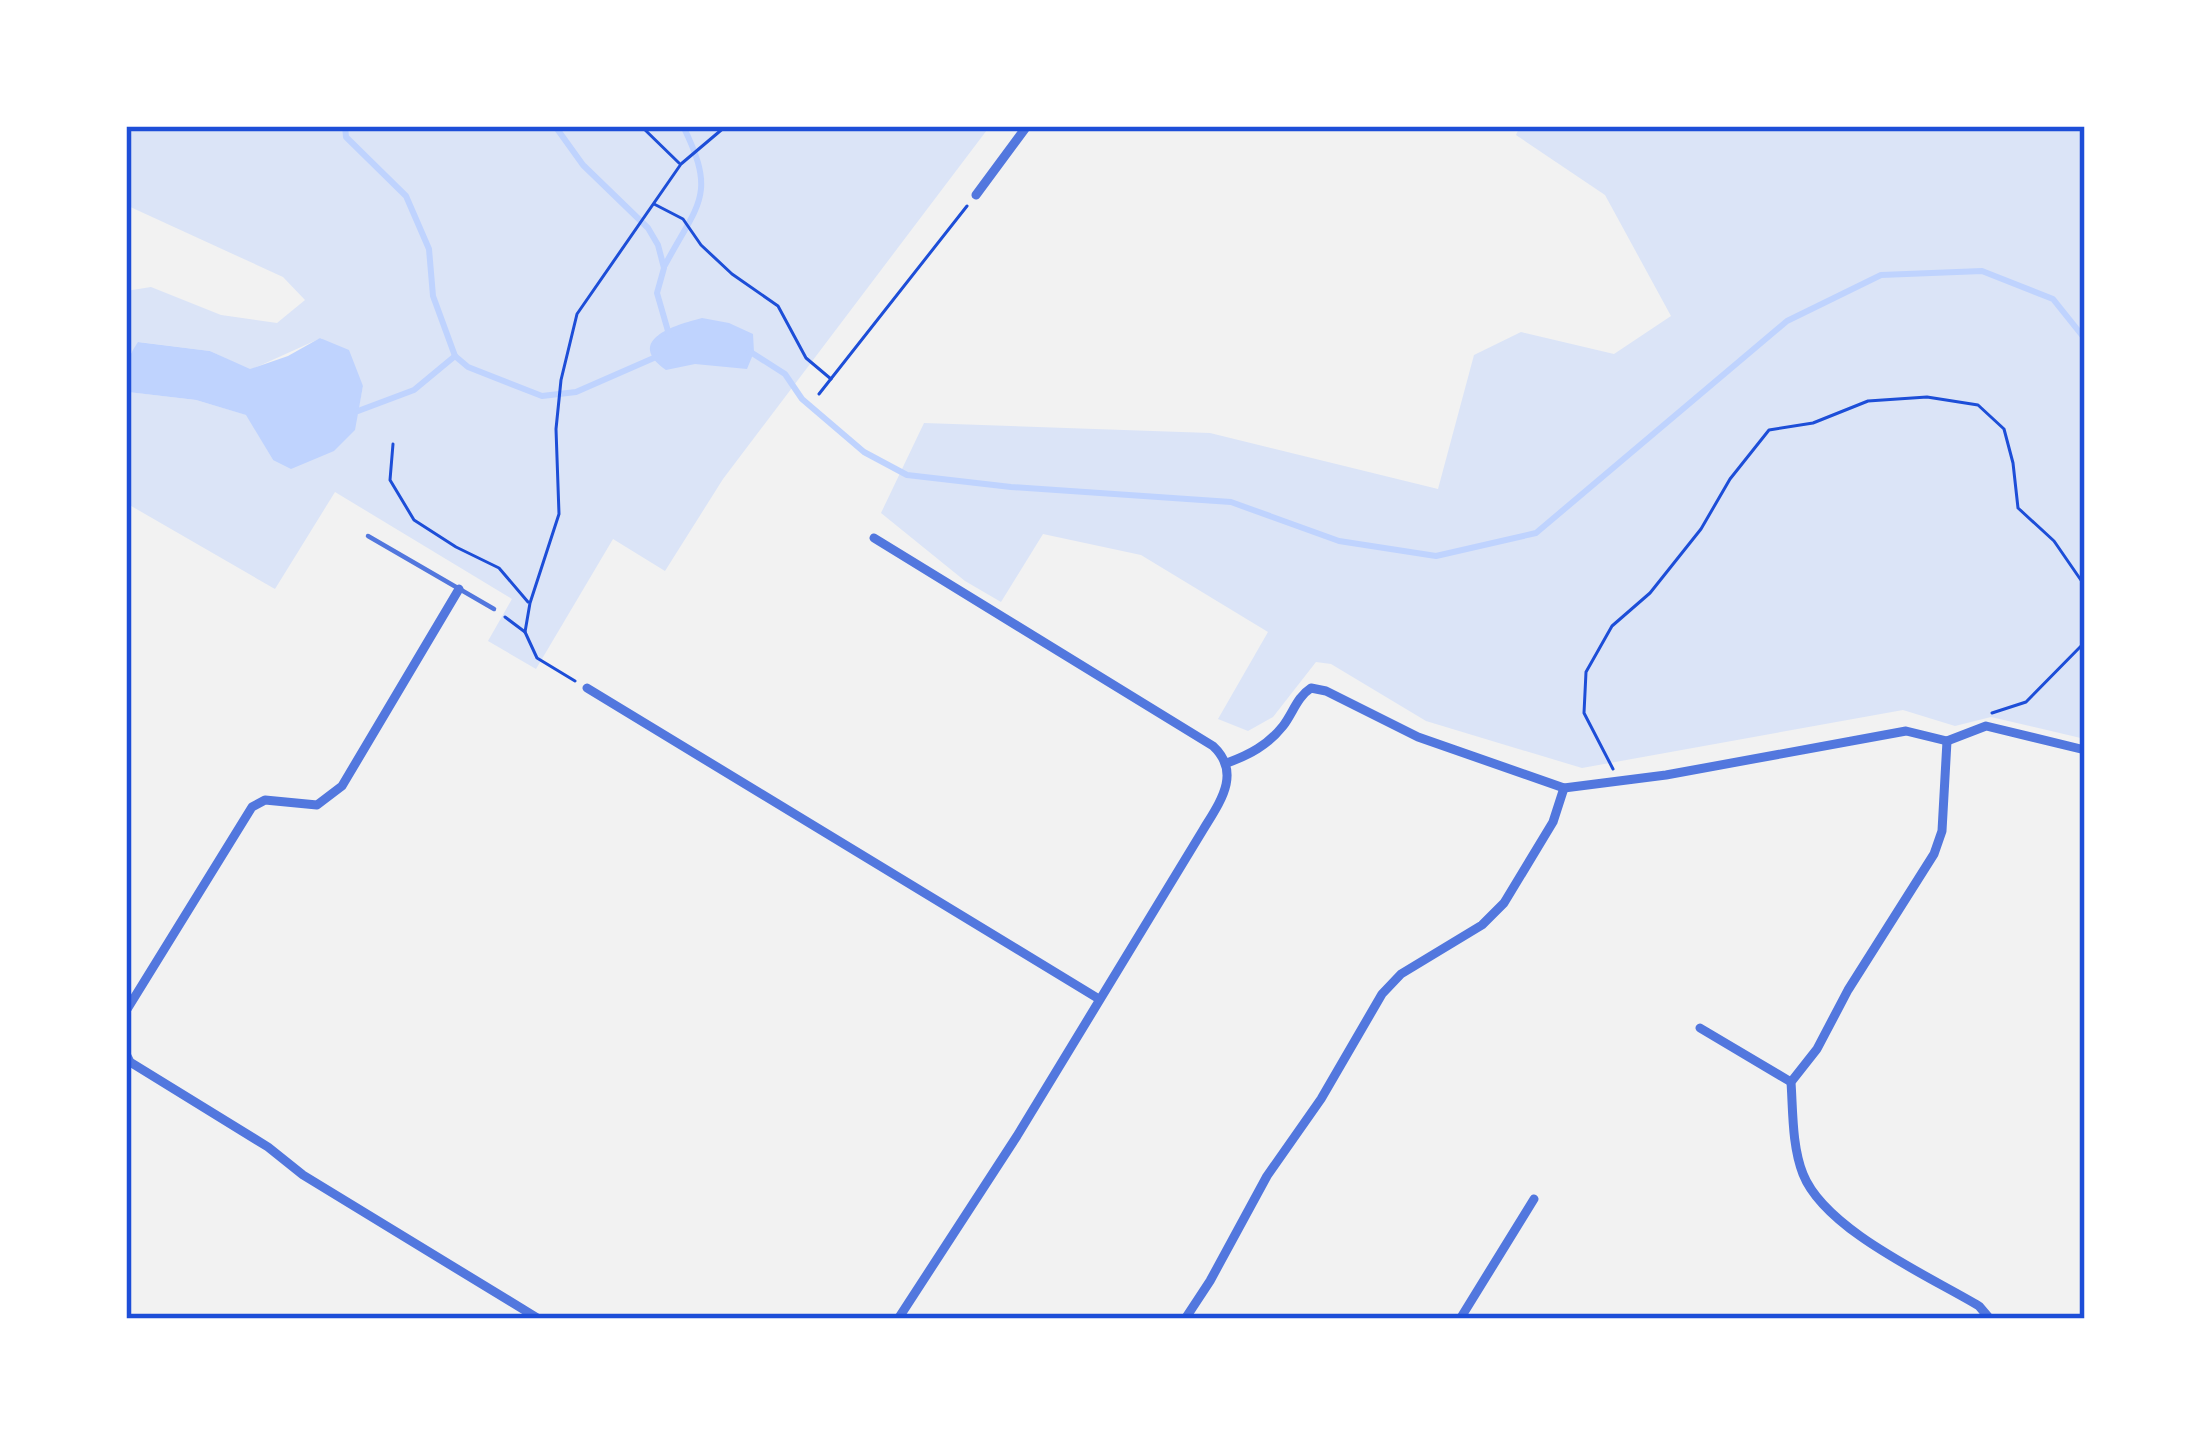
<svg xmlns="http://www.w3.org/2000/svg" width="2211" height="1445" font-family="Manrope,sans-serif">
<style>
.green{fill:#dbe4f7}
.water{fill:#bfd3fe}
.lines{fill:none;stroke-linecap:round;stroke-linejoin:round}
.stream{stroke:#bfd3fe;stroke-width:6}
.path{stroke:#1d4ed8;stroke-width:3}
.service{stroke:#5277de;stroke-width:4.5}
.minor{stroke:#5277de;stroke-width:9}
.neatline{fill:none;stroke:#1d4ed8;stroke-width:4.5}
</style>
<rect width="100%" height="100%" fill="#f2f2f2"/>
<g class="green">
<path d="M126,126H990L723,479L665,571L613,539L536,669L488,641L512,599L335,492L275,589L126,503V384L129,392L196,400L247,415L273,460L354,430L363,386L321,338L250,370L210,351L139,342L126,360V291L151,287L221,315L277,323L305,300L283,277L126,205Z"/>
<path d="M1520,126H2085V739L1991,717L1955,726L1903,710L1582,768L1426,721L1331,664L1316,662L1273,717L1248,731L1218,719L1268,632L1141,555L1043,534L1001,602L965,581L881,513L924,423L1210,433L1438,489L1474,355L1521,332L1614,354L1671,316L1605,195L1516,135Z"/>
</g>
<g class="water">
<path d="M702,318L729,323L753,334L754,352L747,369L695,364L666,370C624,340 675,325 702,318Z"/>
<path d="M320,338L349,350L363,386L355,430L334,451L291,469L273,460L246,415L196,400L128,392C122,372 127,358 138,342L210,351L250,369L288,356Z"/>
</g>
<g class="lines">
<g class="stream">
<path d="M345,126L346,137L406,196L429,249L433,296L455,356L468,367L542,396L576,392L656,357"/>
<path d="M555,126L583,165L648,228L658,245L664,268L657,293L670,338"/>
<path d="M665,265C699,202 717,195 683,126"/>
<path d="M749,351L785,374L802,399L864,452L907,475L1011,487L1231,502L1339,541L1436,556L1536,533L1787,321L1881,275L1982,271L2053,299L2085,339"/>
<path d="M358,411L414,390L455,356"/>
</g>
<g class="path">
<path d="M641,126L679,163"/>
<path d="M654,204L683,219L701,245L732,274L778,306L806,358L831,379"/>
<path d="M819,394L967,206"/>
<path d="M393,444L390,480L414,520L456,547L499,568L528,602"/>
<path d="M505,617L525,632L537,658L575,681"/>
<path d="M525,632L530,603L559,514L556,429L561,380L577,314L681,164L726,126"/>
<path d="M1992,713L2026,702L2085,642"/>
<path d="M1613,769L1584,713L1586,672L1612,626L1650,593L1701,529L1730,479L1769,430L1813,423L1868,401L1927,397L1978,405L2004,429L2013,463L2018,508L2054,541L2085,586"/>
</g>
<path class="service" d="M368,536L494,609"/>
<g class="minor">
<path d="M976,195L1027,126"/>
<path d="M874,538L1213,746C1242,773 1220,802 1203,830L1017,1136L898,1319"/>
<path d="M587,688L1099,999"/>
<path d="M1947,741L1942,831L1934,854L1848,990L1817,1049L1791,1082C1793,1112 1792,1146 1803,1174C1825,1230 1929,1276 1979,1306L1990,1319"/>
<path d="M1227,763C1249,755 1268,745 1283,726C1293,713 1297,697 1311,688L1326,691L1418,737L1564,788L1666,775L1906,731L1947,741L1986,726L2085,750"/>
<path d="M126,1011L252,807L265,800L317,805L342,786L459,589"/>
<path d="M1700,1028L1791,1082"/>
<path d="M126,1054L130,1062L268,1147L303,1175L539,1319"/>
<path d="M1185,1319L1210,1281L1267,1176L1321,1099L1382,994L1401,974L1482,925L1504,903L1553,822L1564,788"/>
<path d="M1460,1319L1534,1199"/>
</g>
</g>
<rect width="2211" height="1445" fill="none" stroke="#ffffff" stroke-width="258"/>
<rect x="129" y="129" width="1953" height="1187" class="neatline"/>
</svg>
